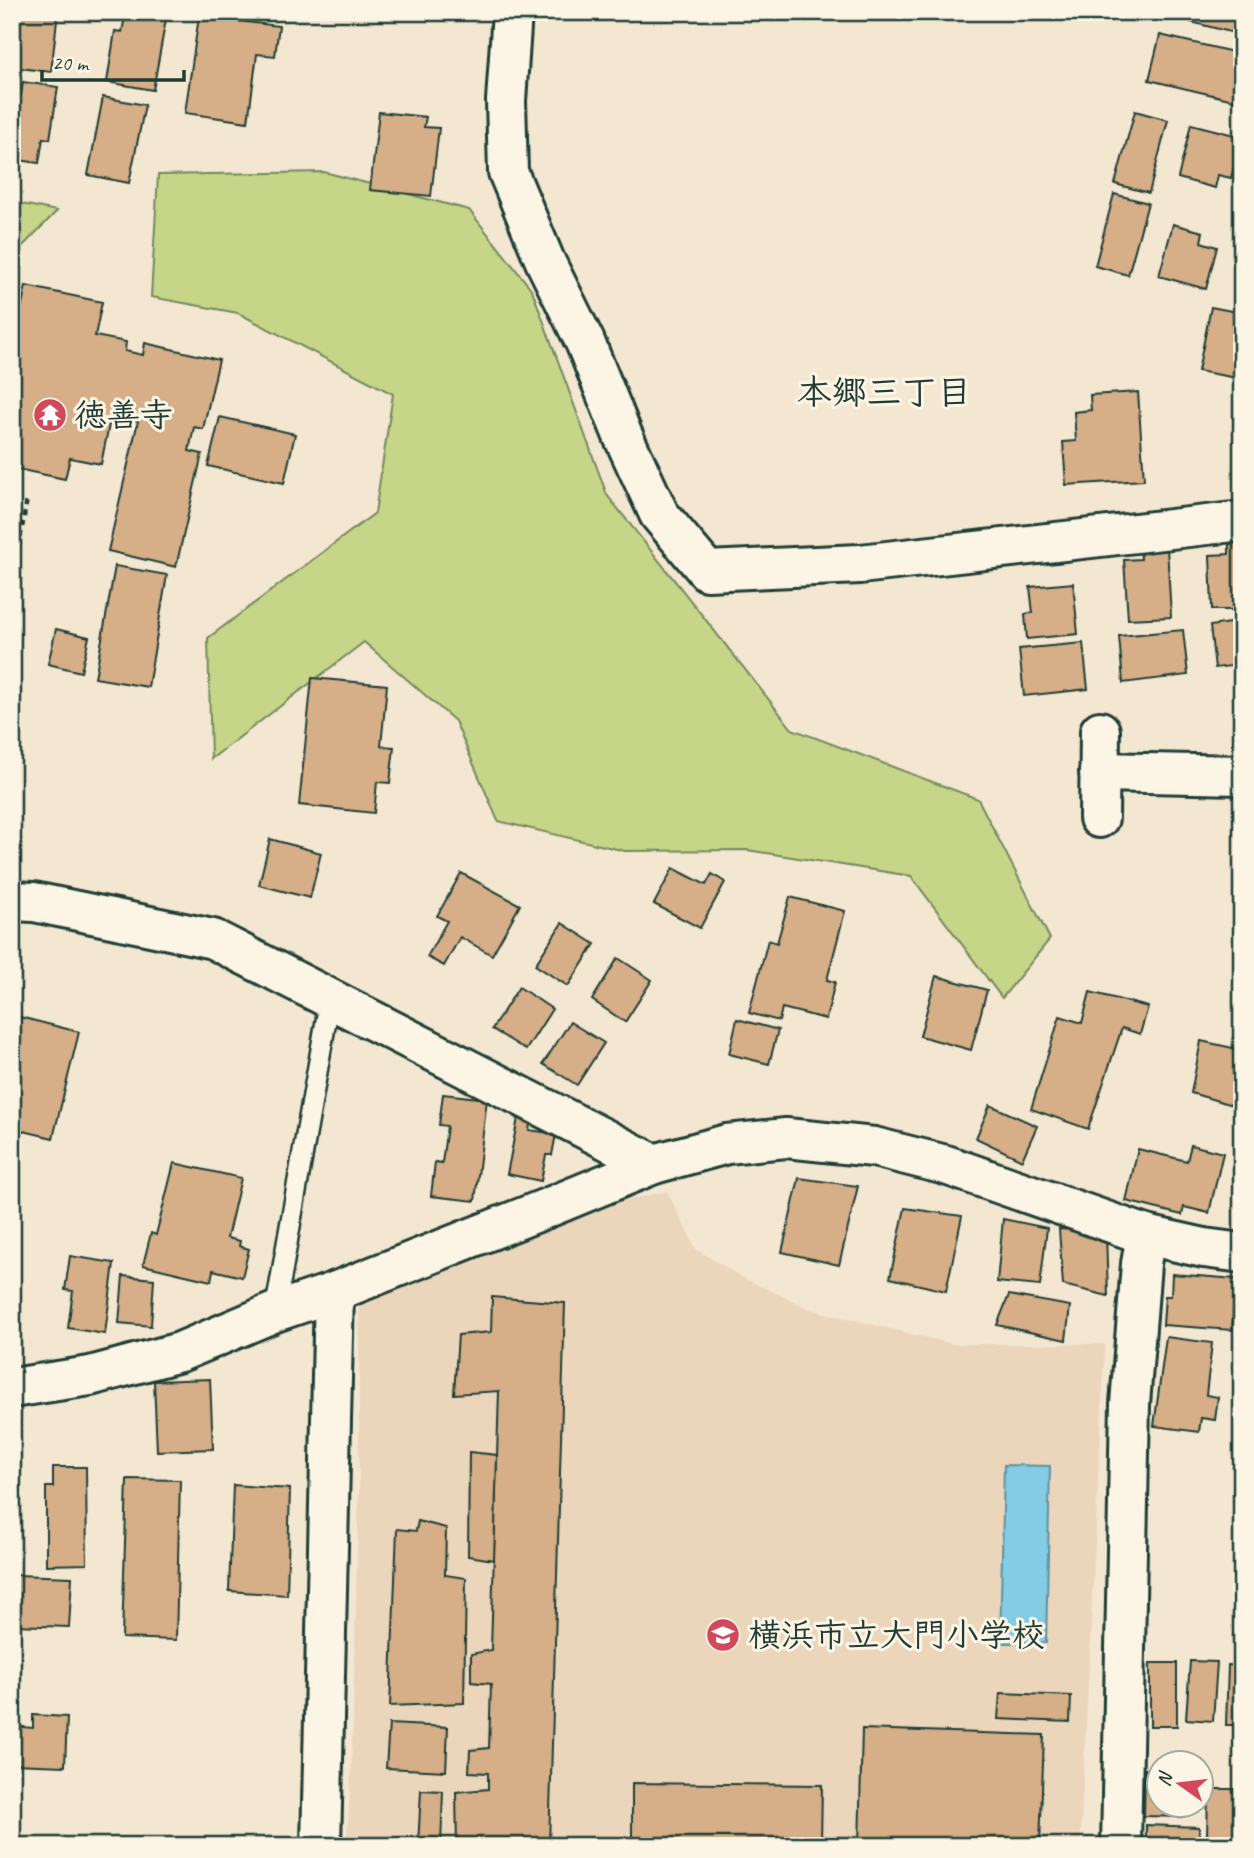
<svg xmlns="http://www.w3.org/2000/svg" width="1254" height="1858" font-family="Caveat,'Klee One',sans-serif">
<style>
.built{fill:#ebd6bc}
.green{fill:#c6d588;stroke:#72895e;stroke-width:2}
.water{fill:#84cbe5;stroke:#5c929e;stroke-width:2}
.building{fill:#d6ae87;stroke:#1f3d34;stroke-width:2}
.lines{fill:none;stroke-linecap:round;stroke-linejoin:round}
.lane-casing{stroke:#1f3d34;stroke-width:24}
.street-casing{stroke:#1f3d34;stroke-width:44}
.path{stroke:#1f3d34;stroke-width:4.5;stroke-dasharray:5 5;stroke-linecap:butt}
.lane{stroke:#fcf5e5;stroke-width:19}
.street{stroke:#fcf5e5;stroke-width:38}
.labels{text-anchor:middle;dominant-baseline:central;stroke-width:6;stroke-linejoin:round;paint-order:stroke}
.poi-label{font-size:33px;font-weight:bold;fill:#1f3d34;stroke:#fcf5e5;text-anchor:start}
.neighbourhood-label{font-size:35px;font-weight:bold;fill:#1f3d34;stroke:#fcf5e5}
</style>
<rect width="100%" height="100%" fill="#f4e7d2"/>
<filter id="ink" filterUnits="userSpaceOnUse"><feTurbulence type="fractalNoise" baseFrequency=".0143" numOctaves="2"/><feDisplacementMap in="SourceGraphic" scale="14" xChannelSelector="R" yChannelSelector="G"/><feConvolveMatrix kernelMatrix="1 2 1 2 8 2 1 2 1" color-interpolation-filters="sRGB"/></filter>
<g filter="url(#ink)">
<path class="built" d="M667,1191L696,1249L743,1278L813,1310L953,1344H1105L1080,1846H346L351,1780L359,1489V1297L592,1208Z"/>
<g class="green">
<path d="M324,172L469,210L532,290L607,495L792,729L978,799L1050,939L1002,998L911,876L747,850L625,851L498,821L455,721L364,642L211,759L208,638L375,513L393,394L238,313L151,297L158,175Z"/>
<path d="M12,202L57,211L12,257Z"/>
</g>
<path class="water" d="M1004,1465L1050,1466L1046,1643H1000Z"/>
<g class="building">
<path d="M13,12H58L51,72L12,67Z"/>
<path d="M126,12L166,19L153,90L107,82L115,31L122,32Z"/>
<path d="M1124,12H1144L1143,17Z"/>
<path d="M1242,12V35L1191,22L1193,16L1183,13Z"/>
<path d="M199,16L279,26L275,56L257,54L248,122L185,113Z"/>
<path d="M1160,35L1242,54V102L1149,80Z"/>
<path d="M23,82L58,87L50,139L43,138L39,163L12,159V94L21,95Z"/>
<path d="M103,97L145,105L129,183L88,175Z"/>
<path d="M1135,111L1168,120L1149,193L1115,184Z"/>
<path d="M379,112L426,117L424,127L439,128L431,196L370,190Z"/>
<path d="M1191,124L1242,137L1231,178L1218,175L1215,188L1178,178Z"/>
<path d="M1114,194L1148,203L1128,275L1095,266Z"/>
<path d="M1173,224L1203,232L1201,242L1217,247L1206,289L1159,276Z"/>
<path d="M26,286L102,302L95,336L126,342L125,351L143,355L145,343L219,360L203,429L194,427L189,451L202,454L176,567L108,551L138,421L111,415L101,464L70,458L65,479L12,468V321L18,322Z"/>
<path d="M1211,307L1242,313V379L1198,371Z"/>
<path d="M1138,392L1144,480L1066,485L1063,442L1076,441L1074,412L1091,410L1090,395Z"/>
<path d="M220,417L295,434L284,483L208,466Z"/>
<path d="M1242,543V610H1212L1210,555L1229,554V544Z"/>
<path d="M1167,547L1171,617L1128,619L1124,560L1141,559L1140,548Z"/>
<path d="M115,566L167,575L148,687L95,678Z"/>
<path d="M1073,583L1078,634L1027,639L1025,614L1033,613L1030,587Z"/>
<path d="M1242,621V670L1239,671L1238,665L1215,668L1210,626Z"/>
<path d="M56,629L89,637L81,672L48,664Z"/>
<path d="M1183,630L1188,675L1123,683L1119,636Z"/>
<path d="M1083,643L1088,689L1024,696L1019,649Z"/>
<path d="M312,678L387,685L381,746L394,747L390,783L377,782L374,813L299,805Z"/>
<path d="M270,839L321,853L310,898L259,885Z"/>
<path d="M673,868L706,885L712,874L725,882L700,928L654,904Z"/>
<path d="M461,873L520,905L492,955L460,937L444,966L427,957L447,921L437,916Z"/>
<path d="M790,897L845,911L827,980L835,982L826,1019L782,1008L779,1021L749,1013L768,940L777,943Z"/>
<path d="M562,923L595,944L568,986L535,965Z"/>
<path d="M618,958L652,980L625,1022L592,1000Z"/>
<path d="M936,976L987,990L971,1050L920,1036Z"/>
<path d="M519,987L552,1009L526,1050L492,1029Z"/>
<path d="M1090,992L1148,1007L1140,1034L1122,1028L1088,1129L1031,1109L1060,1016L1082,1023Z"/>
<path d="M12,1015L79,1032L53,1138L15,1129L20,1109L12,1107Z"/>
<path d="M737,1019L778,1030L769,1064L729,1054Z"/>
<path d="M570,1022L604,1043L577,1085L543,1064Z"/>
<path d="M1201,1041L1242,1050V1108L1191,1093Z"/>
<path d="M443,1094L487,1099L475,1201L431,1196L435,1162L442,1163L447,1126L439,1125Z"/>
<path d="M990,1105L1037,1126L1022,1160L976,1138Z"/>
<path d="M518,1118L531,1120L529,1130L556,1134L552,1155H546L541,1181L507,1174Z"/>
<path d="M1191,1145L1223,1153L1209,1213L1184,1207L1182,1215L1126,1201L1138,1149L1187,1161Z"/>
<path d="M174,1163L241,1178L227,1238L240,1241L239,1246L249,1249L242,1277L213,1270L211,1281L143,1265L151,1233L156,1235Z"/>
<path d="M799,1178L858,1186L839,1265L782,1252Z"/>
<path d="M905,1208L962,1216L946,1291L890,1278Z"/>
<path d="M1003,1219L1047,1228L1040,1286L997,1282Z"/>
<path d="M1059,1229L1106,1232L1108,1296L1063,1285Z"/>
<path d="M12,1252H16L14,1292H12Z"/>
<path d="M70,1256L114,1263L105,1334L68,1328L73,1291L65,1290Z"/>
<path d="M1172,1274L1236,1279L1232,1330L1163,1325L1165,1296H1171Z"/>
<path d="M123,1276L154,1279L151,1326L119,1323Z"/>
<path d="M1009,1295L1070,1306L1066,1340L997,1325Z"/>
<path d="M492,1297L565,1303L549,1846H457L456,1792L488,1789V1773L469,1772L470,1750L489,1748L491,1684L471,1682V1654L491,1650L499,1391L454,1394L458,1335L491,1332Z"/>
<path d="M1166,1337L1212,1343L1206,1395L1218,1397L1215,1420L1201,1418L1199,1432L1154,1426Z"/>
<path d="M210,1379L213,1449L157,1451L154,1381Z"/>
<path d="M469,1452L497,1455L494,1560L468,1556Z"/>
<path d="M53,1467H86L87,1564L46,1565V1487H53Z"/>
<path d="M127,1479L180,1480L176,1640L122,1638Z"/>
<path d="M233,1485L290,1489L287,1595L229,1591Z"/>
<path d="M418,1521L446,1528L445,1575L466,1578L464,1703L390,1706L397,1529L416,1531Z"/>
<path d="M16,1575L72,1577L69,1627L14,1625Z"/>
<path d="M1190,1661L1217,1662L1213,1721L1186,1719Z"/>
<rect x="1150" y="1663" width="27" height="63"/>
<path d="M1228,1665L1242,1666V1725H1226Z"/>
<path d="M1000,1693L1071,1696L1070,1722L998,1719Z"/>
<path d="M33,1715L67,1717L65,1766L12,1764V1726L33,1728Z"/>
<path d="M389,1724L448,1727L446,1771L386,1768Z"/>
<path d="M862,1729L1044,1735L1040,1846H859Z"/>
<path d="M1145,1769H1160V1806H1183L1182,1817L1144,1816Z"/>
<path d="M632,1783L822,1785L821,1846L632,1844Z"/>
<path d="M1208,1789H1239V1838H1207Z"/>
<path d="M421,1790L443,1791L441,1846H418Z"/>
<path d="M1146,1825L1199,1827V1846H1146Z"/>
</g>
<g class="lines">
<g class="lane-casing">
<path id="lane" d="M275,1312L330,998"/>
</g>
<g class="street-casing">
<g id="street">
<path d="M512,12L506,101L508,172L545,261L585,342L623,436L659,514L707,571L860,564L1242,521"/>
<path d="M1099,772L1242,775"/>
<path d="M1099,818L1100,731"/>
<path d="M12,901L34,902L213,939L654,1164"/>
<path d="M12,1388L90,1376L180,1352L275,1312L334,1292L547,1208L654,1164L727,1144L786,1138L874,1147L946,1165L1146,1235L1204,1248L1242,1253"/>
<path d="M321,1846L334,1292"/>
<path d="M1121,1846L1130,1404L1141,1264L1146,1235"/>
</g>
</g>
<path class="path" d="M12,586L27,499"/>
<use href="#lane" class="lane"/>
<use href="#street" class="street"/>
</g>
</g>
<defs>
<g id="temple-disc" transform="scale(1.75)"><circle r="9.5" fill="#d1495b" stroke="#fcf5e5"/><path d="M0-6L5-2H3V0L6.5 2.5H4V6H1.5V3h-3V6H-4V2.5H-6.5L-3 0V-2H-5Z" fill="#fff"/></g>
<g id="school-disc" transform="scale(1.75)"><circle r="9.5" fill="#d1495b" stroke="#fcf5e5"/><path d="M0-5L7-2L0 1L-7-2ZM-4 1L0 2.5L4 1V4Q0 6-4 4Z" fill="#fff"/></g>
</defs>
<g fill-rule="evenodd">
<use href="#temple-disc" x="50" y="415"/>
<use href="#school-disc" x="723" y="1635"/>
</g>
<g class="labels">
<g class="poi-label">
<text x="74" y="415">徳善寺</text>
<text x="748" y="1635">横浜市立大門小学校</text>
</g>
<g class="neighbourhood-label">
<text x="884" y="392">本郷三丁目</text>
</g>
</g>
<rect width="1254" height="1858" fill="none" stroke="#fcf5e5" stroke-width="42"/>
<rect x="21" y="21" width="1212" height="1816" fill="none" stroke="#1f3d34" stroke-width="2.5" filter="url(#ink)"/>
<g transform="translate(1180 1784) rotate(284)"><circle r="33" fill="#fcf5e5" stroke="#a4ab9e" stroke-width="2"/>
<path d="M0-5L12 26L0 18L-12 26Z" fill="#d1495b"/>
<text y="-10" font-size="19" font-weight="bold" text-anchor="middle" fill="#1f3d34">N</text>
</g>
<path d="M42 70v10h142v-10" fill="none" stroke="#1f3d34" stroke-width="3.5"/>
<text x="52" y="70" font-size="21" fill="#1f3d34" stroke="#fcf5e5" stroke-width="5" paint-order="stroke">20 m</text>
</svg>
